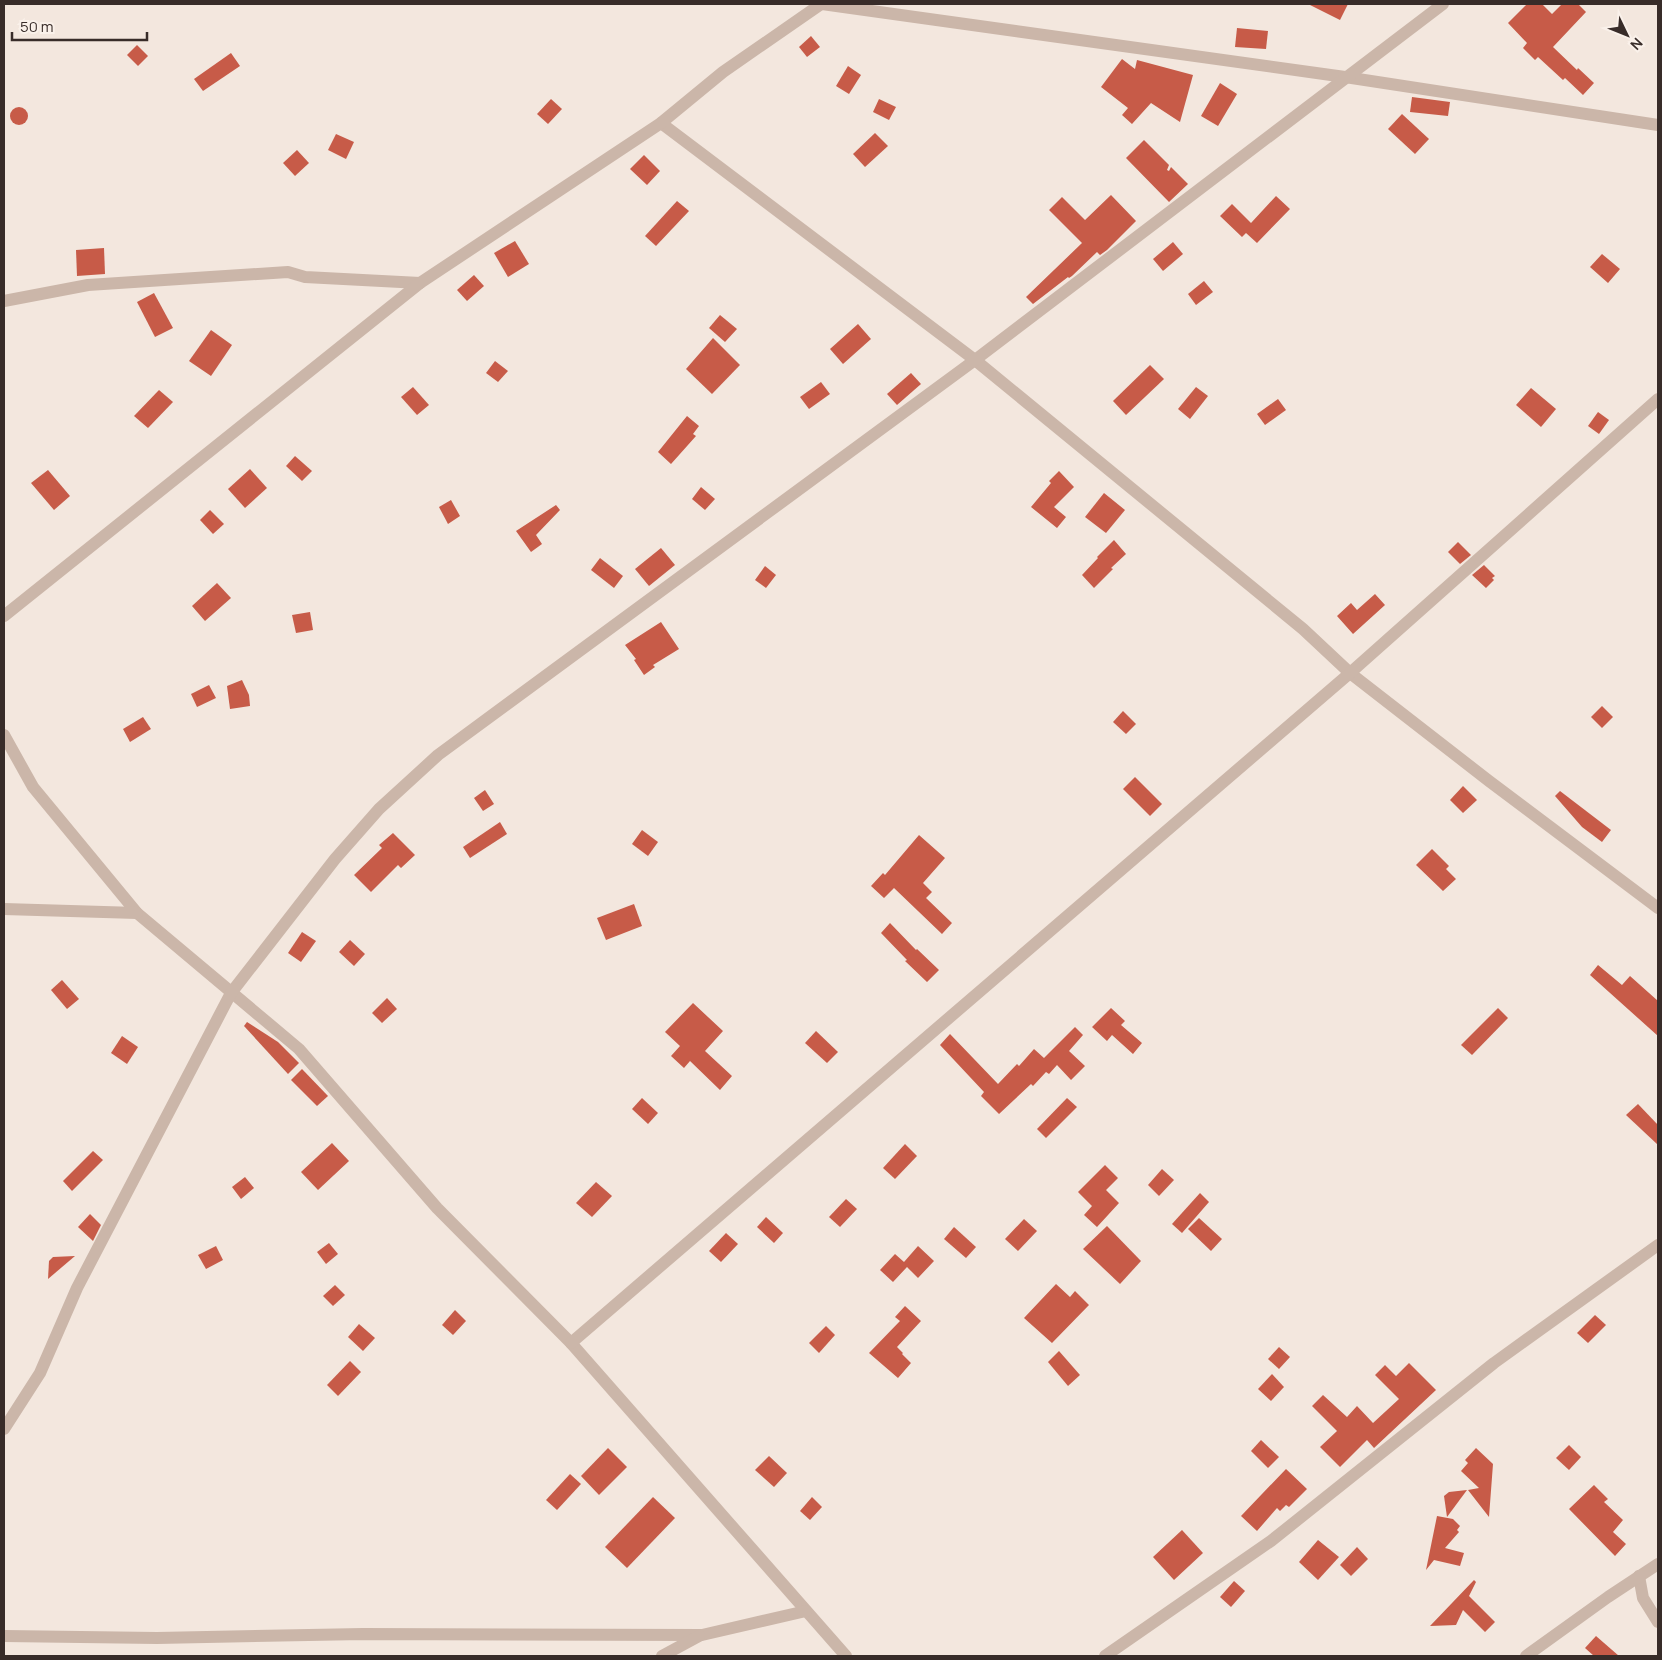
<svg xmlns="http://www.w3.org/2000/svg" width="1662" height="1660" font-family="Manrope,sans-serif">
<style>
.building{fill:#c75b48}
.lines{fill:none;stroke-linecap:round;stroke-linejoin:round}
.minor{stroke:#cbb6a9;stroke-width:12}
</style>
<rect width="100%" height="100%" fill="#f3e7de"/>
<g class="building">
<path d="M1308,4H1348L1340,20Z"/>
<path d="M1527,4H1542L1552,14L1562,4H1578L1586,12L1553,47L1577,70L1578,68L1594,83L1583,95L1565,78L1563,80L1538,57L1535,60L1523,48L1527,43L1508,23Z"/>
<path d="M1237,28L1268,31L1266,49L1235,47Z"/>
<path d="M811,36L820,47L807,57L799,47Z"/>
<path d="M137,45L148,56L138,66L127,55Z"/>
<path d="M231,53L240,66L203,91L194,79Z"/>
<path d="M1122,59L1135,69L1137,60L1193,75L1180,122L1151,103L1132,124L1122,115L1128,108L1101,87Z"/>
<path d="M848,66L861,75L849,94L836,86Z"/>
<path d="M1220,83L1237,94L1218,126L1201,116Z"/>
<path d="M1412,97L1450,102L1448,116L1410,112Z"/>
<path d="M551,99L562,109L548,124L537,114Z"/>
<path d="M879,99L896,107L889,120L873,112Z"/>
<circle cx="19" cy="116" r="9"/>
<path d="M1402,114L1429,139L1415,154L1388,129Z"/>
<path d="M875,133L888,146L865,167L853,154Z"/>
<path d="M336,134L354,142L346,159L328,150Z"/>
<path d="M1144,140L1169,165L1167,170L1169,171L1171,167L1188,184L1169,202L1126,158Z"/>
<path d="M297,150L309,163L295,176L283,163Z"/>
<path d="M644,155L660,171L647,185L630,169Z"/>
<path d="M1111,195L1136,221L1107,250L1100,255L1097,252L1072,276L1069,278L1068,277L1033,304L1026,297L1082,243L1049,210L1062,197L1085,220Z"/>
<path d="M1276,196L1290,209L1257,243L1246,233L1242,237L1220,216L1232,204L1251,223Z"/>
<path d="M677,201L689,211L656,246L645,236Z"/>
<path d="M515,241L529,264L508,277L494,253Z"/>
<path d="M1173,242L1183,254L1163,271L1153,259Z"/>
<path d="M104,248L105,274L77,276L76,250Z"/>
<path d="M1602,254L1620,269L1608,283L1590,267Z"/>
<path d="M474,275L484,286L467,301L457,290Z"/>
<path d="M1204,281L1213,292L1196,305L1188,294Z"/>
<path d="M154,293L173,328L155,337L137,302Z"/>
<path d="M720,315L737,329L725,342L709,328Z"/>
<path d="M858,324L871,339L843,364L830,349Z"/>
<path d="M211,330L232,345L211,376L189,361Z"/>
<path d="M713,338L740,365L712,394L686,369Z"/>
<path d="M495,361L508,371L498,382L486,373Z"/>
<path d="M1150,365L1164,379L1126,415L1113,401Z"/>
<path d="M911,373L921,384L897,405L887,394Z"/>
<path d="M821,382L830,394L809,409L800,397Z"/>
<path d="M413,387L429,405L417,415L401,397Z"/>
<path d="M1196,387L1208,396L1190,419L1178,409Z"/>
<path d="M1531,388L1556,409L1541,427L1516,405Z"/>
<path d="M159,390L173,402L148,428L134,416Z"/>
<path d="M1278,399L1286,410L1265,425L1257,414Z"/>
<path d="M1598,412L1609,420L1599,434L1588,426Z"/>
<path d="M687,416L699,426L693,434L696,436L671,464L658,452Z"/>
<path d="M295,456L312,471L302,481L286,466Z"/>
<path d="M250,469L267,488L245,508L228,489Z"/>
<path d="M48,470L70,496L54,510L31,483Z"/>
<path d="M1059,471L1074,487L1054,507L1066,517L1057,528L1031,507L1051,483L1049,481Z"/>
<path d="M701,487L715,499L705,510L692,499Z"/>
<path d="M1104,493L1125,510L1106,533L1085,517Z"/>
<path d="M451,500L460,516L448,524L439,507Z"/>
<path d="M556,505L560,510L536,535L542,544L531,552L516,531Z"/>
<path d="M210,510L224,524L213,534L200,520Z"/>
<path d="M1114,540L1126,554L1111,568L1113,569L1094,588L1082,575L1098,558L1097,557Z"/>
<path d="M1458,542L1471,555L1460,564L1448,552Z"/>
<path d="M661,548L675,565L649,586L635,569Z"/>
<path d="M600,558L623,576L614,588L591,570Z"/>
<path d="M1484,565L1495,576L1492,578L1494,580L1486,588L1472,575Z"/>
<path d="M765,566L776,575L766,588L755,580Z"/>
<path d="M217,583L231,598L205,621L192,606Z"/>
<path d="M1375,594L1385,605L1353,634L1337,616L1351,603L1357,610Z"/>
<path d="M310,612L313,630L296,633L292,615Z"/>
<path d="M661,622L679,649L653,665L655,667L644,675L634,660L636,659L625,645Z"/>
<path d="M242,680L249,695L250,706L230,709L227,686Z"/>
<path d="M209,685L216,698L197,707L191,694Z"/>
<path d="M1602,706L1613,717L1602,728L1591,717Z"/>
<path d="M1123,711L1136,724L1126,734L1113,722Z"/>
<path d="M143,717L151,729L130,742L123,729Z"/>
<path d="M1135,777L1162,804L1150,816L1123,789Z"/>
<path d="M1463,786L1477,800L1463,813L1450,800Z"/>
<path d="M485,790L494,804L483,811L474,798Z"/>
<path d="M1560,791L1611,830L1602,842L1582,827L1555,796Z"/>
<path d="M500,822L507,834L470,858L463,847Z"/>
<path d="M642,830L658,842L648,856L632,844Z"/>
<path d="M393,833L415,855L401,868L398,865L371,892L354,875L382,848L379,845Z"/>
<path d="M919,835L945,858L923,883L932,892L926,898L952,923L942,934L894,888L884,898L871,886L883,873L885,875Z"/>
<path d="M1432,849L1449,866L1446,869L1456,879L1443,891L1416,865Z"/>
<path d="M634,904L642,926L606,940L597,918Z"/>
<path d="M890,923L916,950L917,949L939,970L927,982L905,961L907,960L881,933Z"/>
<path d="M302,932L316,941L301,962L288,953Z"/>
<path d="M350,940L365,954L354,966L339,952Z"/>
<path d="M1598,965L1622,985L1630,976L1658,1001V1036L1590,975Z"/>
<path d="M62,980L79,999L67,1009L51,990Z"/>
<path d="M387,998L397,1009L382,1023L372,1013Z"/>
<path d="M693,1003L723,1031L705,1051L732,1076L720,1090L690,1061L684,1068L671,1056L680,1046L665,1032Z"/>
<path d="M1111,1008L1125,1021L1121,1025L1142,1043L1133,1054L1112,1035L1107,1041L1092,1027Z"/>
<path d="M1498,1008L1508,1018L1472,1055L1461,1045Z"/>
<path d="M247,1022L278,1042L299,1063L288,1074L244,1026Z"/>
<path d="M1075,1027L1083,1035L1069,1051L1085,1066L1071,1080L1057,1065L1049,1074L1046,1072L1033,1086L1031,1084L999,1114L981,1096L984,1092L940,1045L950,1034L998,1084L1017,1064L1019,1066L1034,1049L1044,1058Z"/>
<path d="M816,1031L838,1052L827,1063L805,1043Z"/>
<path d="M122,1036L138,1047L127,1064L111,1053Z"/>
<path d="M302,1069L328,1096L317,1106L291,1080Z"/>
<path d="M642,1098L658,1113L648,1124L632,1109Z"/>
<path d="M1067,1098L1077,1107L1046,1138L1037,1129Z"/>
<path d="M1638,1104L1658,1125V1145L1626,1115Z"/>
<path d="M332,1143L349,1161L318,1190L301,1172Z"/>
<path d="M905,1144L917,1156L895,1179L883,1168Z"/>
<path d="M93,1151L103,1160L72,1191L63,1181Z"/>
<path d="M1105,1165L1118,1178L1106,1190L1119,1203L1097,1227L1084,1215L1092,1206L1078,1192Z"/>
<path d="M1162,1169L1174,1180L1159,1196L1148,1185Z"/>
<path d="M245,1177L254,1188L241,1199L232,1187Z"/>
<path d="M596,1182L612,1196L592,1217L576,1203Z"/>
<path d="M1200,1193L1209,1202L1182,1233L1172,1224Z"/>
<path d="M846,1199L857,1209L840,1227L829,1217Z"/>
<path d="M90,1214L101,1225L93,1241L78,1227Z"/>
<path d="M766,1217L783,1233L774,1243L757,1227Z"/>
<path d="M1199,1218L1222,1239L1211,1251L1188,1229Z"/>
<path d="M1024,1219L1037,1231L1018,1251L1005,1239Z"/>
<path d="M1107,1226L1141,1261L1120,1284L1083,1249Z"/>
<path d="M954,1227L976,1247L966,1258L944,1239Z"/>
<path d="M726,1233L738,1244L721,1262L709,1251Z"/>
<path d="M329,1243L338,1254L326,1264L317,1252Z"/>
<path d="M216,1246L223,1260L206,1269L198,1255Z"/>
<path d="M918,1246L934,1261L918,1278L907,1267L893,1282L880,1270L895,1254L904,1262Z"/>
<path d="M75,1256L48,1279L49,1261L53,1257Z"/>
<path d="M1056,1284L1070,1297L1075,1291L1089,1305L1052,1343L1024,1318Z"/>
<path d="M335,1285L345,1295L333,1306L323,1296Z"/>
<path d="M905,1306L921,1321L897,1347L903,1353L902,1354L911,1363L898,1378L869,1353L900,1321L895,1317Z"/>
<path d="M455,1310L466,1321L453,1335L442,1325Z"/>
<path d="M1595,1315L1606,1325L1588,1343L1577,1333Z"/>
<path d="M359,1324L375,1338L363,1351L348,1337Z"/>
<path d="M826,1326L835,1335L819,1353L809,1343Z"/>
<path d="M1279,1347L1290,1357L1279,1369L1268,1359Z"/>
<path d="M1059,1351L1080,1375L1068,1386L1048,1362Z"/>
<path d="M350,1361L361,1372L338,1396L327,1385Z"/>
<path d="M1409,1363L1436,1390L1374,1448L1367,1440L1340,1467L1320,1447L1337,1431L1312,1406L1323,1395L1347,1417L1357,1406L1373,1423L1399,1399L1375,1375L1385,1365L1396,1376Z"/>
<path d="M1272,1374L1284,1387L1271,1401L1258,1389Z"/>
<path d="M1261,1440L1279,1457L1268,1468L1251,1451Z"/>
<path d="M1569,1445L1581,1457L1569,1470L1556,1458Z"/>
<path d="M608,1448L627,1467L599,1495L581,1476Z"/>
<path d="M1476,1448L1493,1464L1489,1517L1468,1490L1479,1488L1461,1471L1468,1463L1465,1460Z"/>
<path d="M769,1456L787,1473L774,1487L755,1470Z"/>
<path d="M1286,1469L1307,1489L1289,1507L1286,1505L1280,1511L1277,1508L1257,1531L1241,1516Z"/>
<path d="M570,1474L581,1484L557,1510L546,1500Z"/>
<path d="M1594,1485L1608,1499L1604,1502L1623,1520L1613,1532L1626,1544L1615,1556L1569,1509Z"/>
<path d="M1467,1490L1447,1517L1444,1496L1449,1492Z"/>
<path d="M653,1497L675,1518L627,1568L605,1547Z"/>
<path d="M812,1497L822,1507L810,1520L800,1511Z"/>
<path d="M1437,1516L1453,1519L1460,1526L1457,1530L1459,1532L1445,1548L1464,1553L1460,1566L1434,1560L1426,1570Z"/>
<path d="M1182,1530L1203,1553L1174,1580L1153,1557Z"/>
<path d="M1318,1540L1339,1557L1318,1580L1299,1562Z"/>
<path d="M1357,1547L1368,1559L1351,1576L1340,1565Z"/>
<path d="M1474,1580L1476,1582L1469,1596L1495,1622L1485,1632L1463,1610L1456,1625L1430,1626Z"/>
<path d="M1234,1581L1245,1591L1231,1607L1220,1597Z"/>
<path d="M1596,1636L1619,1656H1594L1585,1648Z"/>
</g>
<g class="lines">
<g class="minor">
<path d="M822,4L1345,77L1658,125"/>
<path d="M661,123L975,360L1303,629L1350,673L1489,781L1658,908"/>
<path d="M4,301L88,285L288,272L305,277L420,283"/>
<path d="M4,616L420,283L661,123L723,72L821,4"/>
<path d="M4,735L33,787L137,913L299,1049L437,1208L571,1343L846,1656"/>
<path d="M4,909L137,913"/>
<path d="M571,1343L1350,673L1658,399"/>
<path d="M4,1429L40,1373L77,1288L231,993L335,859L379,809L438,755L975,360L1443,4"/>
<path d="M1639,1576L1643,1598L1658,1622"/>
<path d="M4,1636L157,1638L363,1634L702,1635L806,1611"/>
<path d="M662,1656L699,1636"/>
<path d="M1105,1656L1271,1541L1494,1363L1658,1245"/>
<path d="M1526,1656L1608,1597L1658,1564"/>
</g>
</g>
<rect width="1662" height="1660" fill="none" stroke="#382c29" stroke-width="10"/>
<g transform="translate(1627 35) rotate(133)" stroke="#faf1ea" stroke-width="4" paint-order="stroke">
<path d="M0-4L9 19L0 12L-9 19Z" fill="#382c29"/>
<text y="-8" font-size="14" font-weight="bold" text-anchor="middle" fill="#382c29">N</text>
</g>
<path d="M12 32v8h135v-8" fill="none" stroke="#382c29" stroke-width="2.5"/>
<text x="20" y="32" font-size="15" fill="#382c29" stroke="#faf1ea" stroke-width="4" paint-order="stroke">50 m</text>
</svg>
